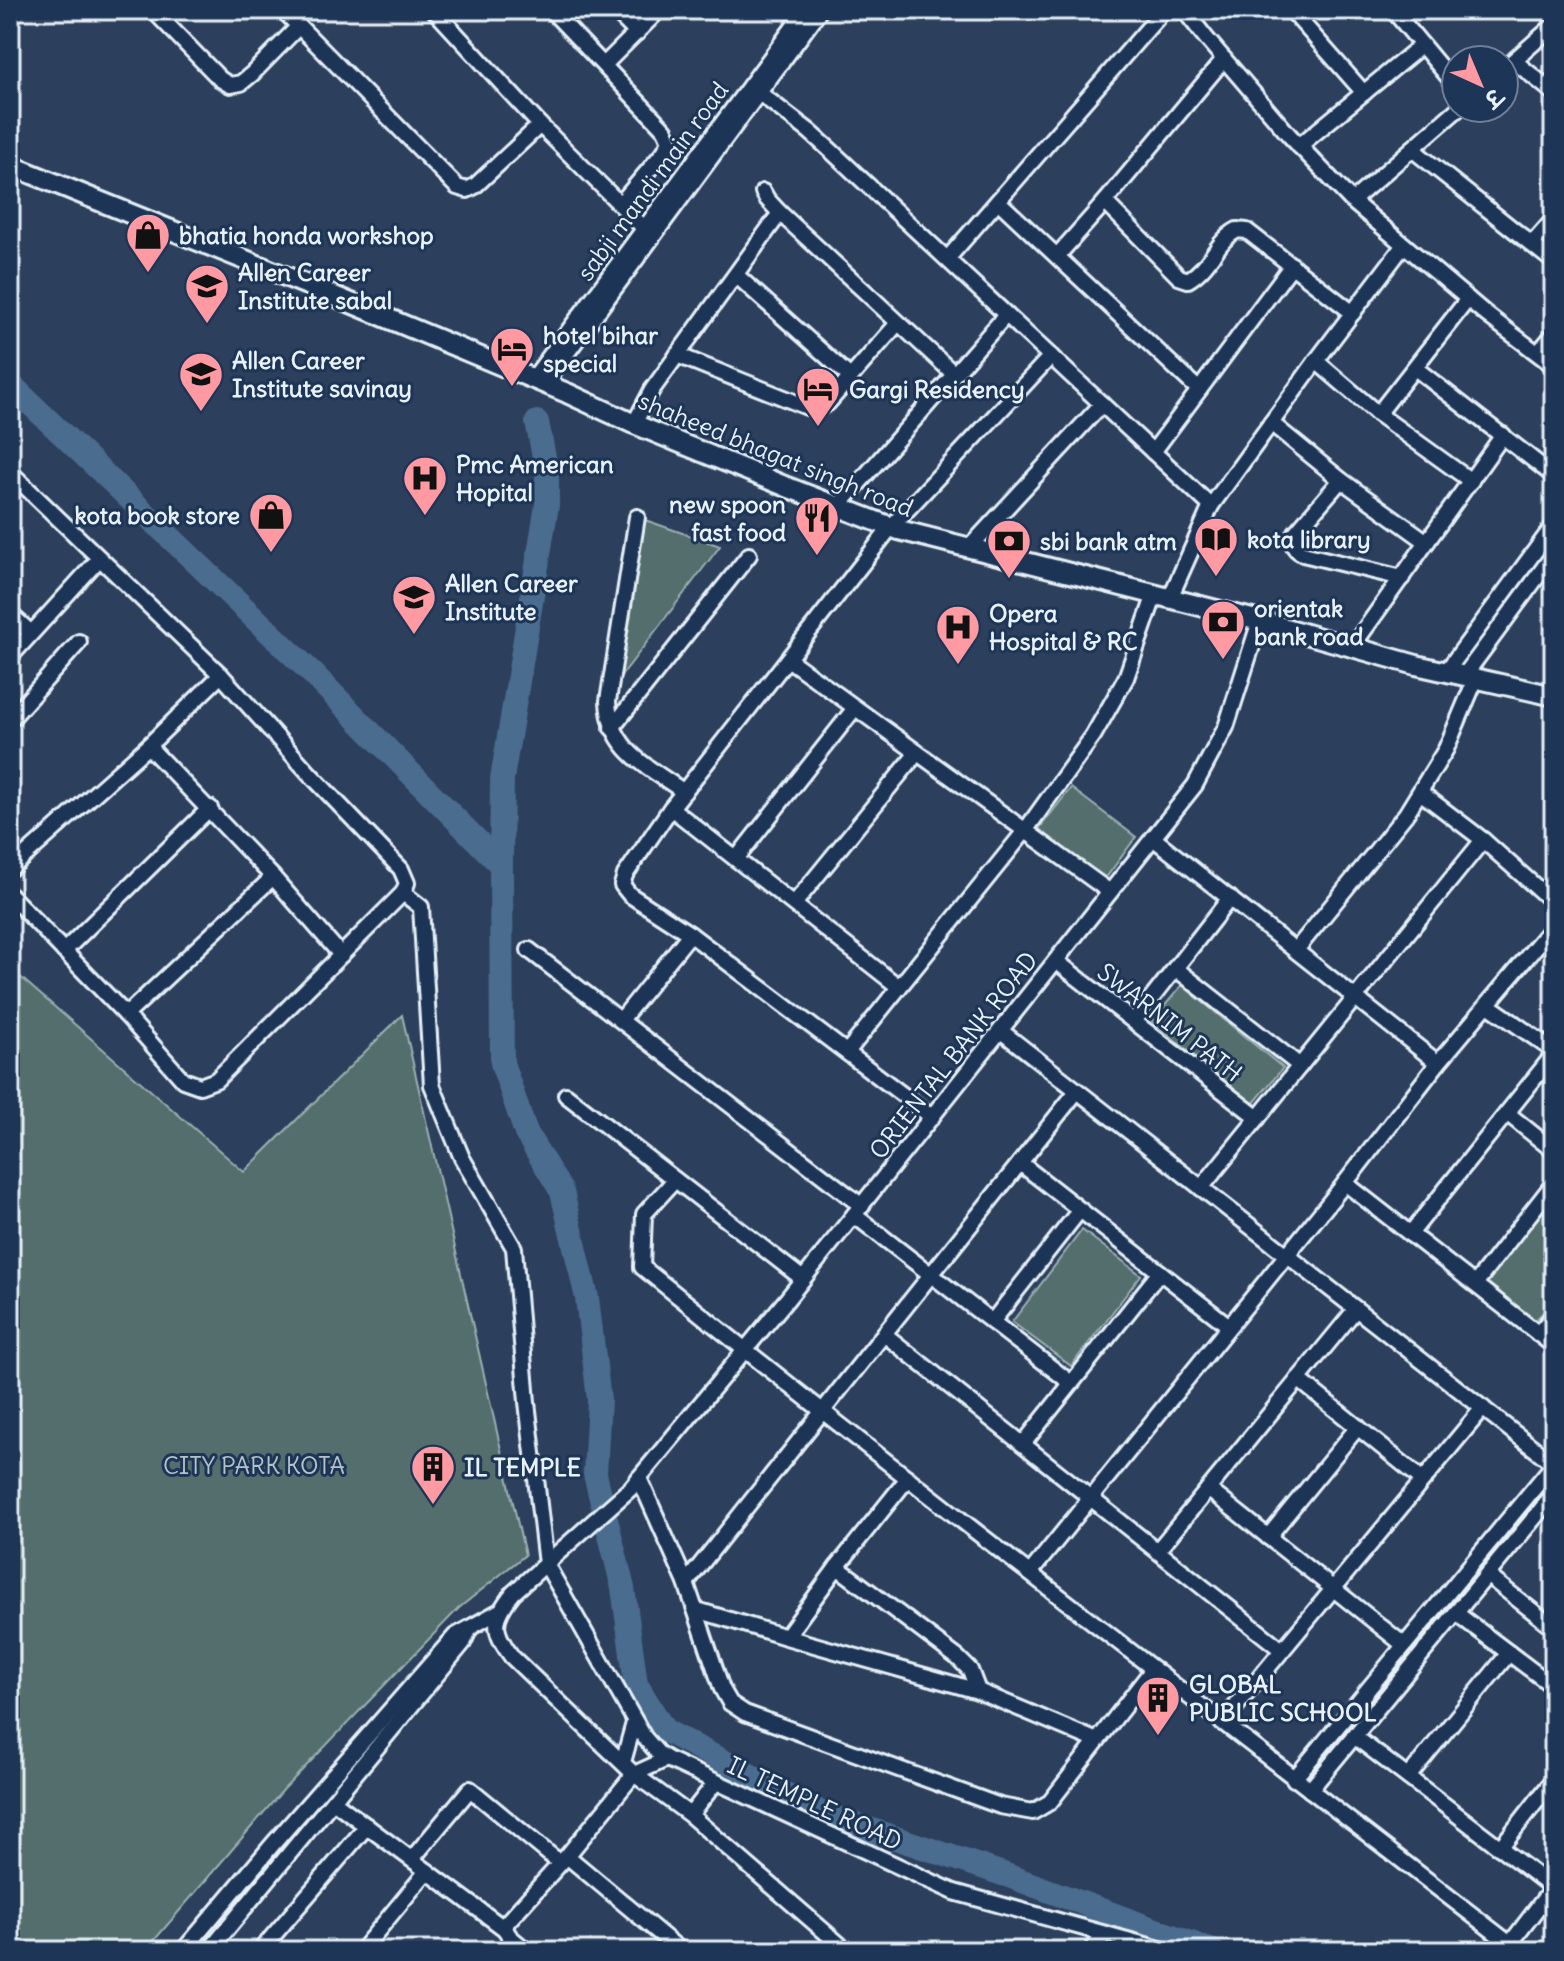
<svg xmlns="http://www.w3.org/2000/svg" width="1564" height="1961" font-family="Delius,'Playpen Sans Deva',sans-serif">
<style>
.green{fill:#526e6c;stroke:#9db0b2;stroke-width:2}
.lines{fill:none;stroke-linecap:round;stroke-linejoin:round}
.river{stroke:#486c8f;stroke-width:24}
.minor-casing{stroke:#e8f1f8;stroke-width:20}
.tertiary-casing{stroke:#e8f1f8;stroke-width:24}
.minor{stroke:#1d3557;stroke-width:14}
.tertiary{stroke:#1d3557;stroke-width:18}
.labels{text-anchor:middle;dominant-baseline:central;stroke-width:6;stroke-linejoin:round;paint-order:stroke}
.street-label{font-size:24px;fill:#e8f1f8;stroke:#1d3557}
.poi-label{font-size:24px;font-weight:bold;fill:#e8f1f8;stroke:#1d3557;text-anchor:start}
.park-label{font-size:24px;fill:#b4c3c7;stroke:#1d3557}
</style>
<rect width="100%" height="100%" fill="#2c3f5c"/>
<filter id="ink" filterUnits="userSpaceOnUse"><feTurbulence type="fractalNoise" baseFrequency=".0125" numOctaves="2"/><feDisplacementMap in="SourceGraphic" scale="16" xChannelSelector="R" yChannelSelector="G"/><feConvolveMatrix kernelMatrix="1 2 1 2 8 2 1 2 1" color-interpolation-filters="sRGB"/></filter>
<g filter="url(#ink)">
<g class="green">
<path d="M645,520L720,546L619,679Z"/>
<path d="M1071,788L1136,837L1105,879L1039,829Z"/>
<path d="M10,968L244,1172L402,1015L525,1555L459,1608L284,1789L145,1951H10Z"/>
<path d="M1182,985L1283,1068L1253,1104L1152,1021Z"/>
<path d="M1554,1195V1300L1535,1321L1487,1282Z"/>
<path d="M1082,1230L1141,1275L1071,1366L1012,1322Z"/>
</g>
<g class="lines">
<g class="river">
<path d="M10,384L313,674L501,865L502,1063L526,1133L562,1192L587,1298L599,1400L595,1474L623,1588L636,1684L664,1730L824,1814L1006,1875L1213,1951"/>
<path d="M501,865L502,779L547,505V472L537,422"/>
</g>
<g class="minor-casing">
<g id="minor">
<path d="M153,10L220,79L230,85L241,83L252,74L298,27"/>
<path d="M283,10L457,187L467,190L475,186L540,125"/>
<path d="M434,10L540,125L650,234"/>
<path d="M551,10L665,130L670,141L664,152L620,204"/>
<path d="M614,10L637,33"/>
<path d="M1184,10L1206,38L1290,136L1352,201L1487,315L1554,366"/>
<path d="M1291,10L1364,93"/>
<path d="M1393,10L1456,86"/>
<path d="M1514,61L1554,93"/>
<path d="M604,65L659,10"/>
<path d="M1504,69L1554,25"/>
<path d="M750,86L809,131L828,148L1211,506"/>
<path d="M1299,146L1422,45"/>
<path d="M1412,149L1554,262"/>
<path d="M763,192L767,199L780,213L953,373"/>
<path d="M998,201L1199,390"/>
<path d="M1352,201L1459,108"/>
<path d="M1105,202L1179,277L1188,280C1212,266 1215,242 1237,230L1247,231L1353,313"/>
<path d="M1532,244L1554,219"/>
<path d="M1057,256L1105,202L1224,59"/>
<path d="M948,258L1164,10"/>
<path d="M736,275L850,377"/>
<path d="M1538,353L1554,334"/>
<path d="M677,355L807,407L818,408L828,403L898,323"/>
<path d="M1316,361L1378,414L1471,481"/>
<path d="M1415,368L1554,476"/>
<path d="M533,379L806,10"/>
<path d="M544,384L820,10"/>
<path d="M1378,414L1468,299"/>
<path d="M1271,423L1341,480L1427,542"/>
<path d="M634,424L652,390L780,213"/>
<path d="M1153,452L1292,265"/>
<path d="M10,472L221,675L309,773L401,869L407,883L403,893L216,1080L200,1086L183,1080L126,1015L10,895"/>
<path d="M1341,480L1296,532C1291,543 1292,548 1303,554L1402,578"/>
<path d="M838,507L1006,315"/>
<path d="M637,517L608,701C610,751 648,766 684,792"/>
<path d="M968,549L1102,404"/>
<path d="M1170,598L1211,506L1316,361L1404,245"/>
<path d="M10,614L31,633"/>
<path d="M1352,647L1503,435"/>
<path d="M10,657L99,559"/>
<path d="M788,659L1110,892"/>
<path d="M1446,672L1554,525"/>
<path d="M1464,676L1554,554"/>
<path d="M10,720L79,642"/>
<path d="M612,728L749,555"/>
<path d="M148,746L273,877L341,955"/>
<path d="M1420,792L1483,840L1554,903"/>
<path d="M671,808L899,987"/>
<path d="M1153,838L1438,1063"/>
<path d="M736,859L855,708"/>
<path d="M10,869L148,746L221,675"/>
<path d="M403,893L421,907L432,1085L462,1158L514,1248L527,1402L546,1564L644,1737L658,1753L667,1759L954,1892L1167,1951"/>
<path d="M794,904L917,753"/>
<path d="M529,950L862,1206"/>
<path d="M1296,950L1406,814L1446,749L1476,678"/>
<path d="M64,951L210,808"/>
<path d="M1056,961L1258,1118"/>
<path d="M1175,968L1300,1066"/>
<path d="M1488,1005L1554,1051"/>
<path d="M126,1015L273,877"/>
<path d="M621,1020L690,934"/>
<path d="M1134,1021L1230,898"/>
<path d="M1001,1031L1554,1464"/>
<path d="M847,1052L1025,831L1093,736L1126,678L1155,594"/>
<path d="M566,1095L803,1279"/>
<path d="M1507,1113L1554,1151"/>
<path d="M932,1117L690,934L630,895L622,885L625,875L671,808L891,527L1051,356"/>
<path d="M1020,1163L1229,1326"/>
<path d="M675,1180L644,1214L642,1267C930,1500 1226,1724 1519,1951"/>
<path d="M1345,1183L1554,1346"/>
<path d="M1201,1188L1483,840"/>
<path d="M854,1215L1071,1383"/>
<path d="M1410,1234L1554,1054"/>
<path d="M1475,1284L1554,1183"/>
<path d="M992,1322L1080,1210"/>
<path d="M884,1334L1282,1650"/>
<path d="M1538,1334L1554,1315"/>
<path d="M1298,1379L1423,1480"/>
<path d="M1023,1444L1160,1272"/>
<path d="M639,1478L686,1583L722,1689L730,1703L745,1713L1000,1806L1033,1812L1050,1802L1153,1669"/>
<path d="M1208,1489L1404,1645"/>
<path d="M1268,1537L1358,1427"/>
<path d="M1158,1550L1356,1309"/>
<path d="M837,1567L958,1658L970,1670L978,1691"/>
<path d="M1030,1573L1345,1183L1438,1063L1554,925"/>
<path d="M1487,1575L1554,1628"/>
<path d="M686,1583L1077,1091"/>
<path d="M697,1610L786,1637L978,1691L1097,1741"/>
<path d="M1456,1613L1554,1687"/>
<path d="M786,1637L837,1567L908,1478"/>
<path d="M1222,1723L1483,1408"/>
<path d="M1354,1736L1553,1888"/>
<path d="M623,1762L634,1723"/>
<path d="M1408,1777L1509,1653"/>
<path d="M1294,1779L1554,1464"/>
<path d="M1310,1790L1554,1494"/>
<path d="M333,1801L505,1929"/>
<path d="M690,1815L716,1782"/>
<path d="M1500,1848L1554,1779"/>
<path d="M567,1856L681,1951"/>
<path d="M412,1859L470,1789L560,1863"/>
<path d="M1510,1944L1554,1886"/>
<path d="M183,1951L273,1844L455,1636L498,1612"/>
<path d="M209,1951L463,1643L469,1630"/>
<path d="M260,1951L367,1826"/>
<path d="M361,1951L427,1871"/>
<path d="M527,1951L510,1937L505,1929L507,1922L567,1856L634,1774L667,1759"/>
<path d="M847,1951L690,1815L634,1774L512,1657C492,1630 492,1620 513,1593L631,1488L639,1478L788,1298L1195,785L1226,727L1260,621"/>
<path d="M1091,1951L1105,1934"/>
</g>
</g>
<g class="tertiary-casing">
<path id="tertiary" d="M10,165L327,293L567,393L634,424L787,487L899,530L1260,621L1416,665L1554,696"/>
</g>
<use href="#minor" class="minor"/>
<use href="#tertiary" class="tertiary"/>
</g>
</g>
<defs>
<g id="shop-pin" transform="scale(2.3)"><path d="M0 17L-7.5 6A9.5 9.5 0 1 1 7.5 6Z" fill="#ff9aa2" stroke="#1d3557"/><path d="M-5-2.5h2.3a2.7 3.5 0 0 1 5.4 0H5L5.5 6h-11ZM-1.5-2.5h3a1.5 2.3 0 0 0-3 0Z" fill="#111"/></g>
<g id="university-pin" transform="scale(2.3)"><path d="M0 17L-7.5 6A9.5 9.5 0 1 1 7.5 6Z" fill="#ff9aa2" stroke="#1d3557"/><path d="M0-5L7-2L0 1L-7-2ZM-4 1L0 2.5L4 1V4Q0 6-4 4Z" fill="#111"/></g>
<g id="hotel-pin" transform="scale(2.3)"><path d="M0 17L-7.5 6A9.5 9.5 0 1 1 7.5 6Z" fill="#ff9aa2" stroke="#1d3557"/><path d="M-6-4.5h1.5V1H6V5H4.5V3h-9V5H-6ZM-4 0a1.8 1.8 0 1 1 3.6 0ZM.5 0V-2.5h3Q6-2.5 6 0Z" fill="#111"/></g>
<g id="hospital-pin" transform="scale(2.3)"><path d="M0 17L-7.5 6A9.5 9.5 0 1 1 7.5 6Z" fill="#ff9aa2" stroke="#1d3557"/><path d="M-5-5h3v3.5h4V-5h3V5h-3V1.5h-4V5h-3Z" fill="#111"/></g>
<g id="restaurant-pin" transform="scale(2.3)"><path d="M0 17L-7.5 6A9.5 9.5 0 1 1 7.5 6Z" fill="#ff9aa2" stroke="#1d3557"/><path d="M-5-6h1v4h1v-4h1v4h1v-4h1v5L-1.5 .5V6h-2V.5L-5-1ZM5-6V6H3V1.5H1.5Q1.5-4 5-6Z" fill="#111"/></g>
<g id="library-pin" transform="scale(2.3)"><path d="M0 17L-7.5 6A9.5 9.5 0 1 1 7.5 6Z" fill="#ff9aa2" stroke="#1d3557"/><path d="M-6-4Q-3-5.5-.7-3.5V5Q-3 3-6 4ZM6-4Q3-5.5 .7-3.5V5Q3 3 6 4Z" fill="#111"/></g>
<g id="bank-pin" transform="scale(2.3)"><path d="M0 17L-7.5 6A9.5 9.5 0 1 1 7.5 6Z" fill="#ff9aa2" stroke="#1d3557"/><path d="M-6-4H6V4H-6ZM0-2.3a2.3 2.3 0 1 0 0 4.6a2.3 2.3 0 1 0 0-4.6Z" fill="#111"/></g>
<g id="building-pin" transform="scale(2.3)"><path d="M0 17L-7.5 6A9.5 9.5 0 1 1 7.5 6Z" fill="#ff9aa2" stroke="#1d3557"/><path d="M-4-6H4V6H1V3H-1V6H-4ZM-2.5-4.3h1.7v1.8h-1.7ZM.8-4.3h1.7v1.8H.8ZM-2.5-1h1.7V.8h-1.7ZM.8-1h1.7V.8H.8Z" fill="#111"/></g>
</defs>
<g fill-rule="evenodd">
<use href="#shop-pin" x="148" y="235"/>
<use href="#university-pin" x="207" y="286"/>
<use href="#hotel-pin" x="512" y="349"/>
<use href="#university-pin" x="201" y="374"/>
<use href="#hotel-pin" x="818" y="389"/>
<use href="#hospital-pin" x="425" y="478"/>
<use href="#shop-pin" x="271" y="515"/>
<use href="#restaurant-pin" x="817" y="518"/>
<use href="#library-pin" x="1216" y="539"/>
<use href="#bank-pin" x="1009" y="541"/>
<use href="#university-pin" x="414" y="597"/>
<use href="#bank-pin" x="1223" y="622"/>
<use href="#hospital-pin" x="958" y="627"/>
<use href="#building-pin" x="433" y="1467"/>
<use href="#building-pin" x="1158" y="1698"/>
</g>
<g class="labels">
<g class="street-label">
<text transform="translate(652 181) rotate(-54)">sabji mandi main road</text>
<text transform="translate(776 454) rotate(22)">shaheed bhagat singh road</text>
<text transform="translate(1170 1022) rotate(38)">SWARNIM PATH</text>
<text transform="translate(953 1055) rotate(-52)">ORIENTAL BANK ROAD</text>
<text transform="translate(815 1803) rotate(25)">IL TEMPLE ROAD</text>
</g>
<g class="poi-label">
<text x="179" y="235">bhatia honda workshop</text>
<text x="238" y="272">Allen Career<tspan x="238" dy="28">Institute sabal</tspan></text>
<text x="543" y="335">hotel bihar<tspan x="543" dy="28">special</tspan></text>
<text x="232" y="360">Allen Career<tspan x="232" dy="28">Institute savinay</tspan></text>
<text x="849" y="389">Gargi Residency</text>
<text x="456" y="464">Pmc American<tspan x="456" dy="28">Hopital</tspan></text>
<text x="786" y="504" text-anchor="end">new spoon<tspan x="786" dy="28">fast food</tspan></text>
<text x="240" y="515" text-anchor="end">kota book store</text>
<text x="1247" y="539">kota library</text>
<text x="1040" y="541">sbi bank atm</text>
<text x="445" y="583">Allen Career<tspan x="445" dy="28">Institute</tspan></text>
<text x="1254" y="608">orientak<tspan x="1254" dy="28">bank road</tspan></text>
<text x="989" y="613">Opera<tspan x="989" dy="28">Hospital &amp; RC</tspan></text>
<text x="464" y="1467">IL TEMPLE</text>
<text x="1189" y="1684">GLOBAL<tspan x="1189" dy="28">PUBLIC SCHOOL</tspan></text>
</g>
<g class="park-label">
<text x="254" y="1465">CITY PARK KOTA</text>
</g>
</g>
<rect width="1564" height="1961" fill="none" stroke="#1d3557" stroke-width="40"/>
<rect x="20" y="20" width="1524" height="1921" fill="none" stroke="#e8f1f8" stroke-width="3" filter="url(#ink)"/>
<g transform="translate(1480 84) rotate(136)"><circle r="38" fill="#1d3557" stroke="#6e8097" stroke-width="2"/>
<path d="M0-6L14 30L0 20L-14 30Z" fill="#ff9aa2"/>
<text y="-12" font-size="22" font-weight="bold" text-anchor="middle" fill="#e8f1f8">उ</text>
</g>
</svg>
